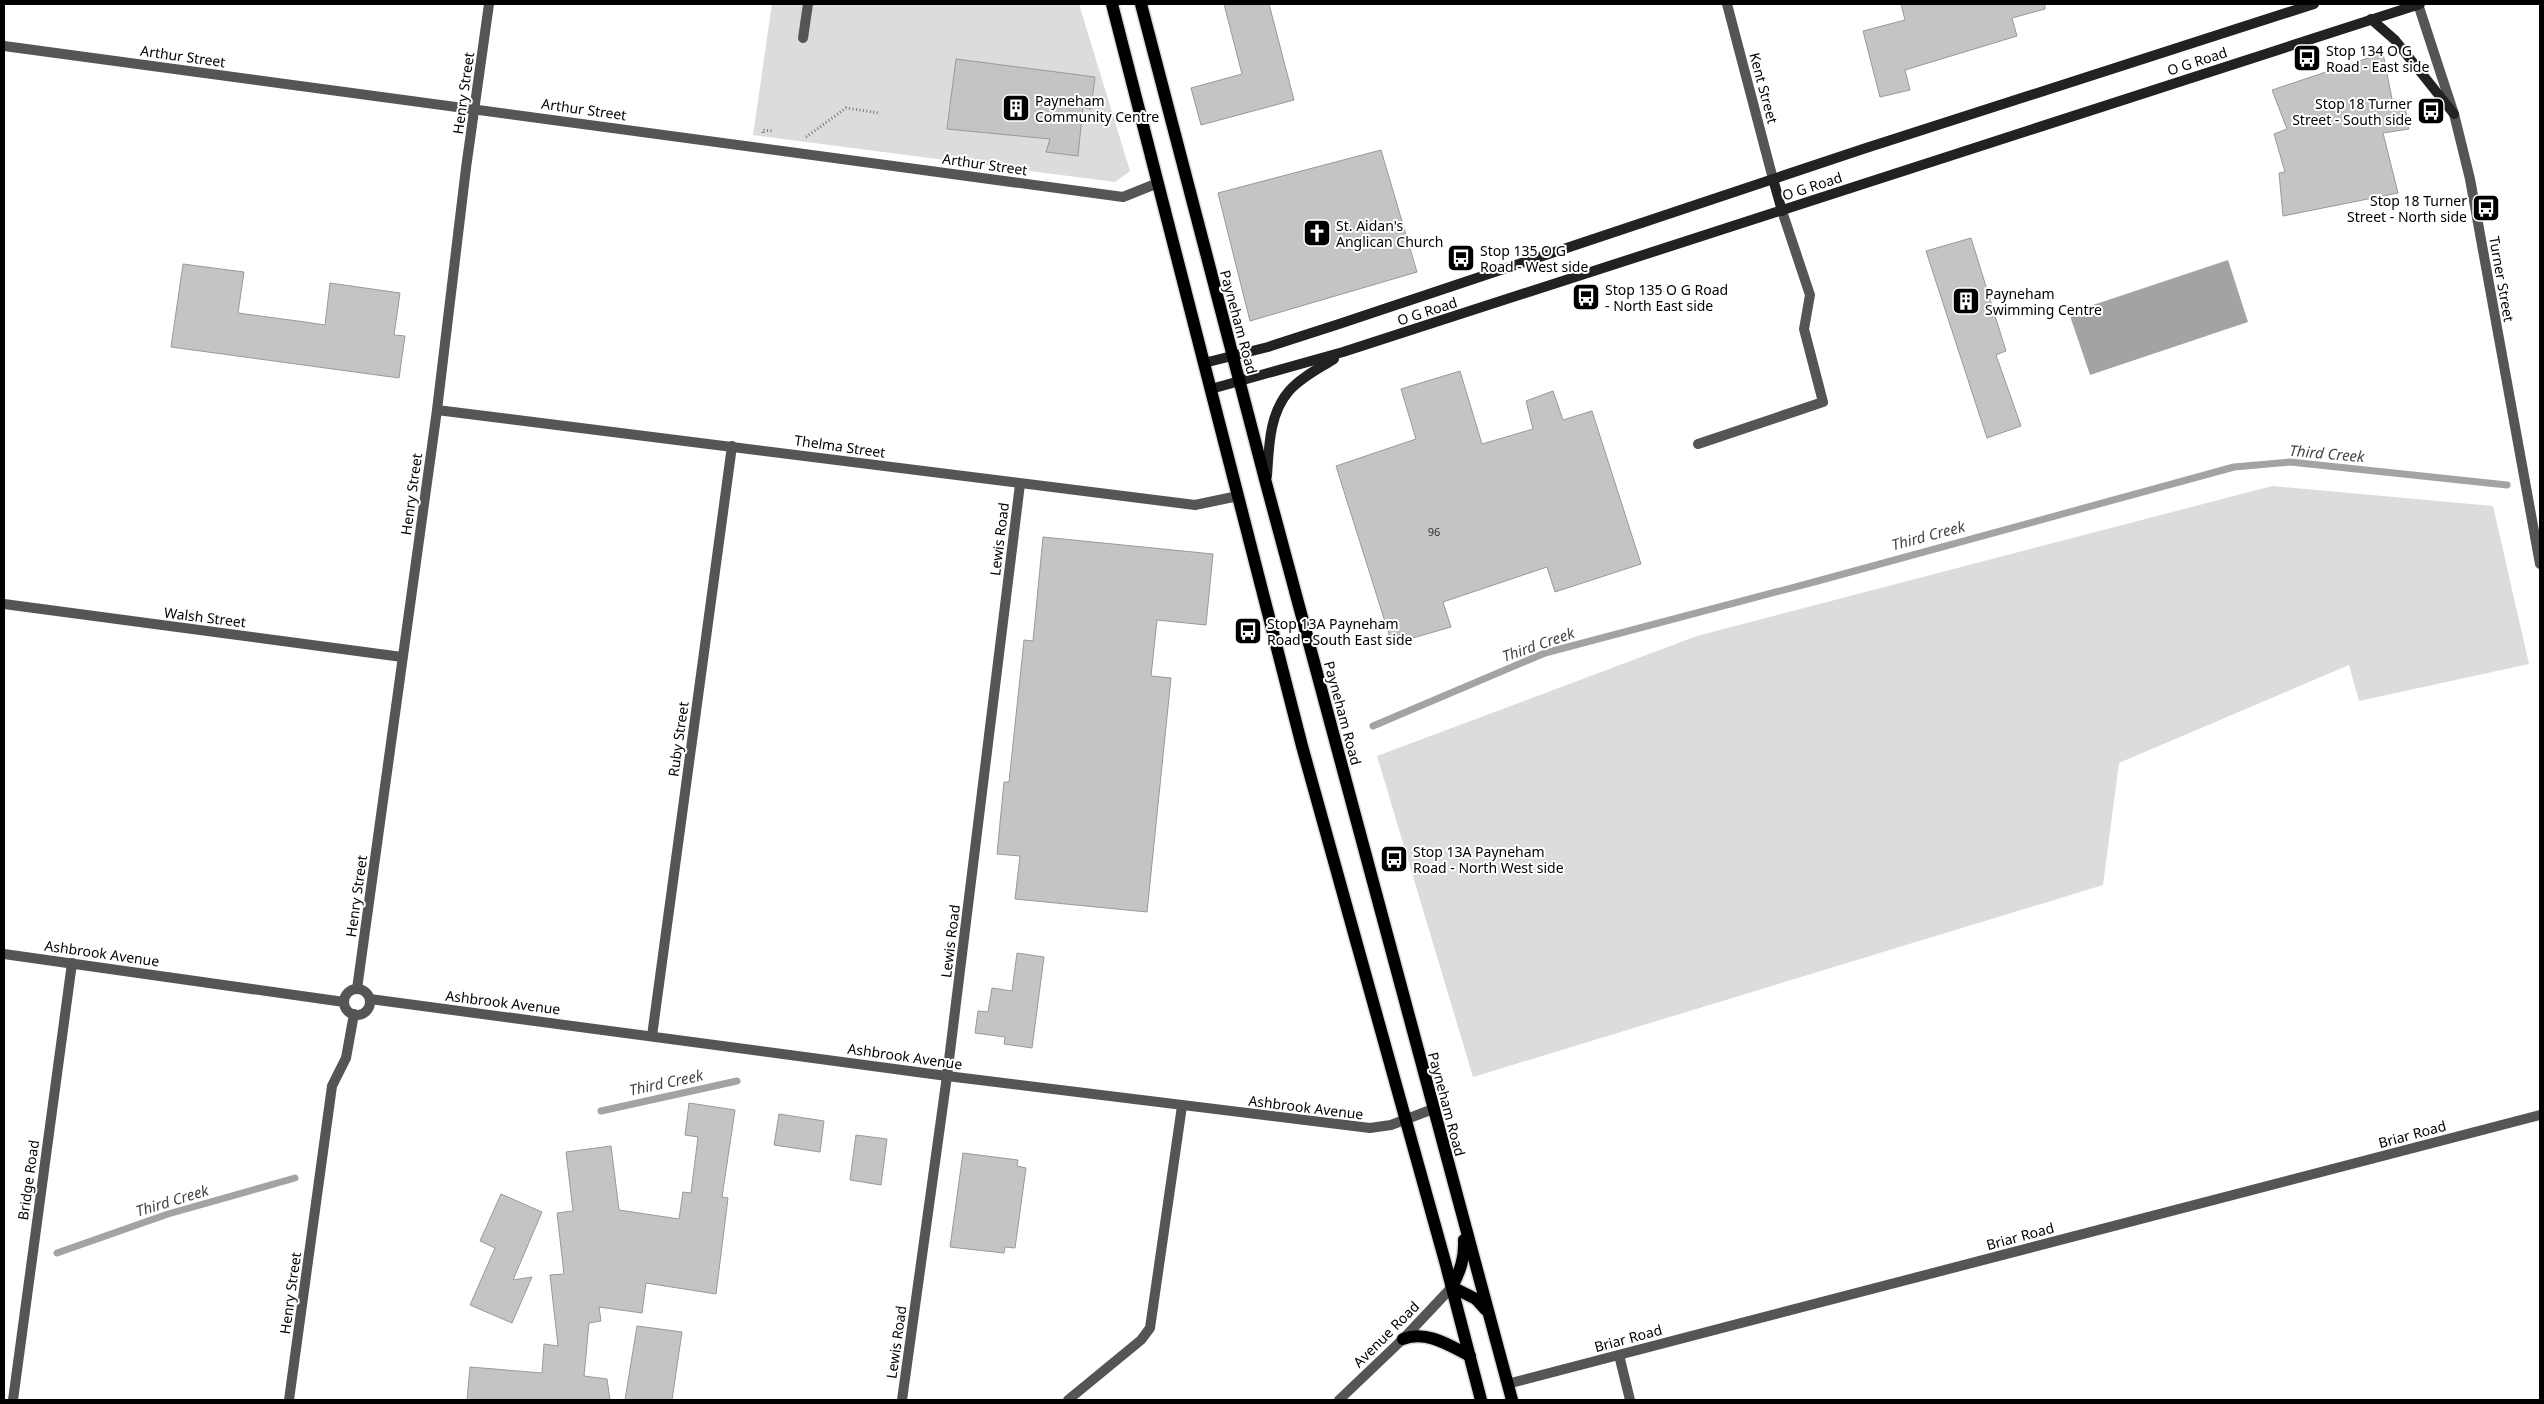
<svg xmlns="http://www.w3.org/2000/svg" width="2544" height="1404" font-family="'Noto Sans',sans-serif">
<style>
.green{fill:#dcdcdc}
.water{fill:#a3a3a3}
.lines{fill:none;stroke-linecap:round;stroke-linejoin:round}
.stream{stroke:#a3a3a3;stroke-width:7}
.building{fill:#c4c4c4;stroke:#999}
.primary-casing{stroke:#dbdbdb;stroke-width:15}
.path{stroke:#777;stroke-width:3;stroke-dasharray:1 2.5;stroke-linecap:butt}
.service{stroke:#555;stroke-width:10}
.minor{stroke:#555;stroke-width:10}
.tertiary{stroke:#555;stroke-width:10}
.secondary{stroke:#222;stroke-width:10}
.primary{stroke:#000;stroke-width:12}
.labels{text-anchor:middle;dominant-baseline:central;stroke-width:4;stroke-linejoin:round;paint-order:stroke}
.number-label{font-size:11px;fill:#313131}
.poi-label{font-size:14px;fill:#000;stroke:#fff;text-anchor:start}
.street-label{font-size:14px;fill:#000;stroke:#fff}
.water-label{font-size:15px;font-style:italic;fill:#444;stroke:#fff}
</style>
<rect width="100%" height="100%" fill="#fff"/>
<g class="green">
<path d="M772,4H1079L1130,171L1115,182L753,135Z"/>
<path d="M2272,486L2493,506L2529,664L2359,701L2349,665L2119,763L2103,885L1473,1077L1377,756L1697,636Z"/>
</g>
<path class="water" d="M2228,260L2248,322L2090,375L2069,313Z"/>
<g class="lines">
<g class="stream">
<path d="M1373,726L1545,653L1814,582L2234,467L2290,462L2507,485"/>
<path d="M601,1111L737,1081"/>
<path d="M57,1253L168,1214L295,1178"/>
</g>
</g>
<g class="building">
<path d="M1224,4H1269L1294,100L1201,125L1191,88L1242,74Z"/>
<path d="M1901,4H2045V9L2012,18L2017,36L1905,70L1910,90L1880,97L1863,31L1905,20Z"/>
<path d="M2383,53L2393,104L2404,102L2409,129L2383,133L2398,193L2283,216L2279,173L2285,172L2274,134L2287,129L2272,90Z"/>
<path d="M956,59L1095,77L1091,109L1083,107L1078,156L1046,152L1050,139L947,129Z"/>
<path d="M1381,150L1417,272L1250,321L1218,193Z"/>
<path d="M1971,238L2006,351L1996,355L2021,426L1987,438L1926,251Z"/>
<path d="M183,264L244,272L238,313L305,322L325,325L330,283L400,293L394,335L405,336L399,378L171,347Z"/>
<path d="M1460,371L1482,444L1533,429L1526,401L1553,391L1563,420L1592,411L1641,564L1555,592L1547,567L1443,602L1451,627L1392,644L1336,466L1416,439L1401,389Z"/>
<path d="M1043,537L1213,554L1206,625L1157,620L1151,676L1171,678L1147,912L1015,899L1020,856L997,854L1004,782H1009L1024,640L1033,641Z"/>
<path d="M1017,953L1044,957L1032,1048L1004,1044L1005,1037L975,1033L978,1011L988,1012L992,988L1012,991Z"/>
<path d="M689,1103L735,1110L722,1197L728,1198L716,1294L646,1283L642,1313L599,1307L601,1321L589,1323L584,1376L607,1379L610,1400H467L470,1367L542,1373L544,1344L558,1346L550,1275L564,1274L557,1213L573,1211L566,1152L611,1146L619,1210L679,1219L683,1192L691,1193L698,1137L685,1135Z"/>
<path d="M779,1114L824,1121L820,1152L774,1145Z"/>
<path d="M856,1135L887,1139L881,1185L850,1180Z"/>
<path d="M963,1153L1018,1160L1017,1166L1026,1168L1015,1248L1005,1247L1004,1253L950,1247Z"/>
<path d="M501,1194L542,1212L513,1280L532,1277L512,1323L470,1305L495,1248L480,1241Z"/>
<path d="M637,1326L682,1332L672,1400H625Z"/>
</g>
<g class="lines">
<g class="primary-casing">
<g id="primary">
<path d="M1112,4L1302,746L1446,1265L1481,1400"/>
<path d="M1141,4L1266,483L1512,1400"/>
<path d="M1452,1287C1460,1271 1465,1258 1464,1240"/>
<path d="M1452,1287L1476,1299L1486,1310"/>
<path d="M1403,1339C1426,1330 1449,1345 1470,1356"/>
</g>
</g>
<g class="path">
<path d="M763,133V130L773,131"/>
<path d="M806,137L846,108L880,113"/>
</g>
<g class="service">
<path d="M803,38L808,4"/>
<path d="M1698,444L1823,402L1804,329L1810,295L1782,211"/>
<path d="M1068,1400L1141,1340L1150,1328L1182,1106"/>
</g>
<g class="minor">
<path d="M1727,4L1773,179"/>
<path d="M2418,4L2454,114L2470,179L2540,564"/>
<path d="M4,46L1123,197L1158,183"/>
<path d="M437,410L1195,505L1238,496"/>
<path d="M4,604L402,657"/>
<path d="M4,954L344,1002"/>
<circle cx="357" cy="1002" r="13"/>
<path d="M357,989L437,410L466,168L489,4"/>
<path d="M370,999L947,1076L1370,1128L1391,1125L1433,1109"/>
<path d="M652,1036L732,446"/>
<path d="M1619,1355L1630,1400"/>
<path d="M1507,1384L2540,1115"/>
<path d="M13,1400L72,963"/>
<path d="M289,1400L332,1086L346,1058L354,1014"/>
<path d="M902,1400L947,1076L1020,484"/>
</g>
<path class="tertiary" d="M1339,1400L1403,1339L1452,1287"/>
<g class="secondary">
<path d="M2371,19L2395,40L2454,114"/>
<path d="M1773,179L1782,211"/>
<path d="M1204,363L1268,347L1339,324L1863,149L2314,4"/>
<path d="M1211,389L1343,352L2420,4"/>
<path d="M1267,476C1269,447 1269,414 1289,391C1301,377 1320,368 1334,359"/>
</g>
<use href="#primary" class="primary"/>
</g>
<defs>
<g id="bus-square" transform="scale(1.4375)"><rect x="-9" y="-9" width="18" height="18" rx="4" fill="#000" stroke="#fff"/><path d="M-5-6H5V4H4V6H2V4H-2V6H-4V4H-5ZM-3.5-4V0h7V-4ZM-3.5 1.2v1.5H-2V1.2ZM2 1.2v1.5H3.5V1.2Z" fill="#fff"/></g>
<g id="building-square" transform="scale(1.4375)"><rect x="-9" y="-9" width="18" height="18" rx="4" fill="#000" stroke="#fff"/><path d="M-4-6H4V6H1V3H-1V6H-4ZM-2.5-4.3h1.7v1.8h-1.7ZM.8-4.3h1.7v1.8H.8ZM-2.5-1h1.7V.8h-1.7ZM.8-1h1.7V.8H.8Z" fill="#fff"/></g>
<g id="church-square" transform="scale(1.4375)"><rect x="-9" y="-9" width="18" height="18" rx="4" fill="#000" stroke="#fff"/><path d="M-1.2-6h2.4v3.5h3.3v2.4h-3.3V6h-2.4V-.1h-3.3v-2.4h3.3Z" fill="#fff"/></g>
</defs>
<g fill-rule="evenodd">
<use href="#bus-square" x="2307" y="58"/>
<use href="#building-square" x="1016" y="108"/>
<use href="#bus-square" x="2431" y="111"/>
<use href="#bus-square" x="2486" y="208"/>
<use href="#church-square" x="1317" y="233"/>
<use href="#bus-square" x="1461" y="258"/>
<use href="#bus-square" x="1586" y="297"/>
<use href="#building-square" x="1966" y="301"/>
<use href="#bus-square" x="1248" y="631"/>
<use href="#bus-square" x="1394" y="859"/>
</g>
<g class="labels">
<g class="number-label">
<text x="1434" y="531">96</text>
</g>
<g class="poi-label">
<text x="2326" y="50">Stop 134 O G<tspan x="2326" dy="16">Road - East side</tspan></text>
<text x="1035" y="100">Payneham<tspan x="1035" dy="16">Community Centre</tspan></text>
<text x="2412" y="103" text-anchor="end">Stop 18 Turner<tspan x="2412" dy="16">Street - South side</tspan></text>
<text x="2467" y="200" text-anchor="end">Stop 18 Turner<tspan x="2467" dy="16">Street - North side</tspan></text>
<text x="1336" y="225">St. Aidan's<tspan x="1336" dy="16">Anglican Church</tspan></text>
<text x="1480" y="250">Stop 135 O G<tspan x="1480" dy="16">Road - West side</tspan></text>
<text x="1605" y="289">Stop 135 O G Road<tspan x="1605" dy="16">- North East side</tspan></text>
<text x="1985" y="293">Payneham<tspan x="1985" dy="16">Swimming Centre</tspan></text>
<text x="1267" y="623">Stop 13A Payneham<tspan x="1267" dy="16">Road - South East side</tspan></text>
<text x="1413" y="851">Stop 13A Payneham<tspan x="1413" dy="16">Road - North West side</tspan></text>
</g>
<g class="street-label">
<text transform="translate(183 56) rotate(8)">Arthur Street</text>
<text transform="translate(2197 61) rotate(-18)">O G Road</text>
<text transform="translate(1764 88) rotate(75)">Kent Street</text>
<text transform="translate(463 93) rotate(-82)">Henry Street</text>
<text transform="translate(584 109) rotate(8)">Arthur Street</text>
<text transform="translate(985 164) rotate(8)">Arthur Street</text>
<text transform="translate(1812 186) rotate(-18)">O G Road</text>
<text transform="translate(2502 279) rotate(80)">Turner Street</text>
<text transform="translate(1427 311) rotate(-18)">O G Road</text>
<text transform="translate(1239 322) rotate(75)">Payneham Road</text>
<text transform="translate(840 446) rotate(8)">Thelma Street</text>
<text transform="translate(411 494) rotate(-82)">Henry Street</text>
<text transform="translate(999 539) rotate(-83)">Lewis Road</text>
<text transform="translate(205 617) rotate(7)">Walsh Street</text>
<text transform="translate(1343 713) rotate(75)">Payneham Road</text>
<text transform="translate(678 739) rotate(-82)">Ruby Street</text>
<text transform="translate(356 896) rotate(-82)">Henry Street</text>
<text transform="translate(950 941) rotate(-83)">Lewis Road</text>
<text transform="translate(102 953) rotate(8)">Ashbrook Avenue</text>
<text transform="translate(503 1002) rotate(7)">Ashbrook Avenue</text>
<text transform="translate(905 1056) rotate(8)">Ashbrook Avenue</text>
<text transform="translate(1447 1104) rotate(75)">Payneham Road</text>
<text transform="translate(1306 1107) rotate(7)">Ashbrook Avenue</text>
<text transform="translate(2412 1134) rotate(-15)">Briar Road</text>
<text transform="translate(28 1180) rotate(-82)">Bridge Road</text>
<text transform="translate(2020 1236) rotate(-15)">Briar Road</text>
<text transform="translate(290 1293) rotate(-82)">Henry Street</text>
<text transform="translate(1386 1334) rotate(-45)">Avenue Road</text>
<text transform="translate(1628 1338) rotate(-15)">Briar Road</text>
<text transform="translate(896 1342) rotate(-82)">Lewis Road</text>
</g>
<g class="water-label">
<text transform="translate(2327 453) rotate(5)">Third Creek</text>
<text transform="translate(1928 535) rotate(-15)">Third Creek</text>
<text transform="translate(1538 644) rotate(-19)">Third Creek</text>
<text transform="translate(666 1082) rotate(-12)">Third Creek</text>
<text transform="translate(172 1200) rotate(-17)">Third Creek</text>
</g>
</g>
<rect width="2544" height="1404" fill="none" stroke="#000000" stroke-width="10"/>
</svg>
